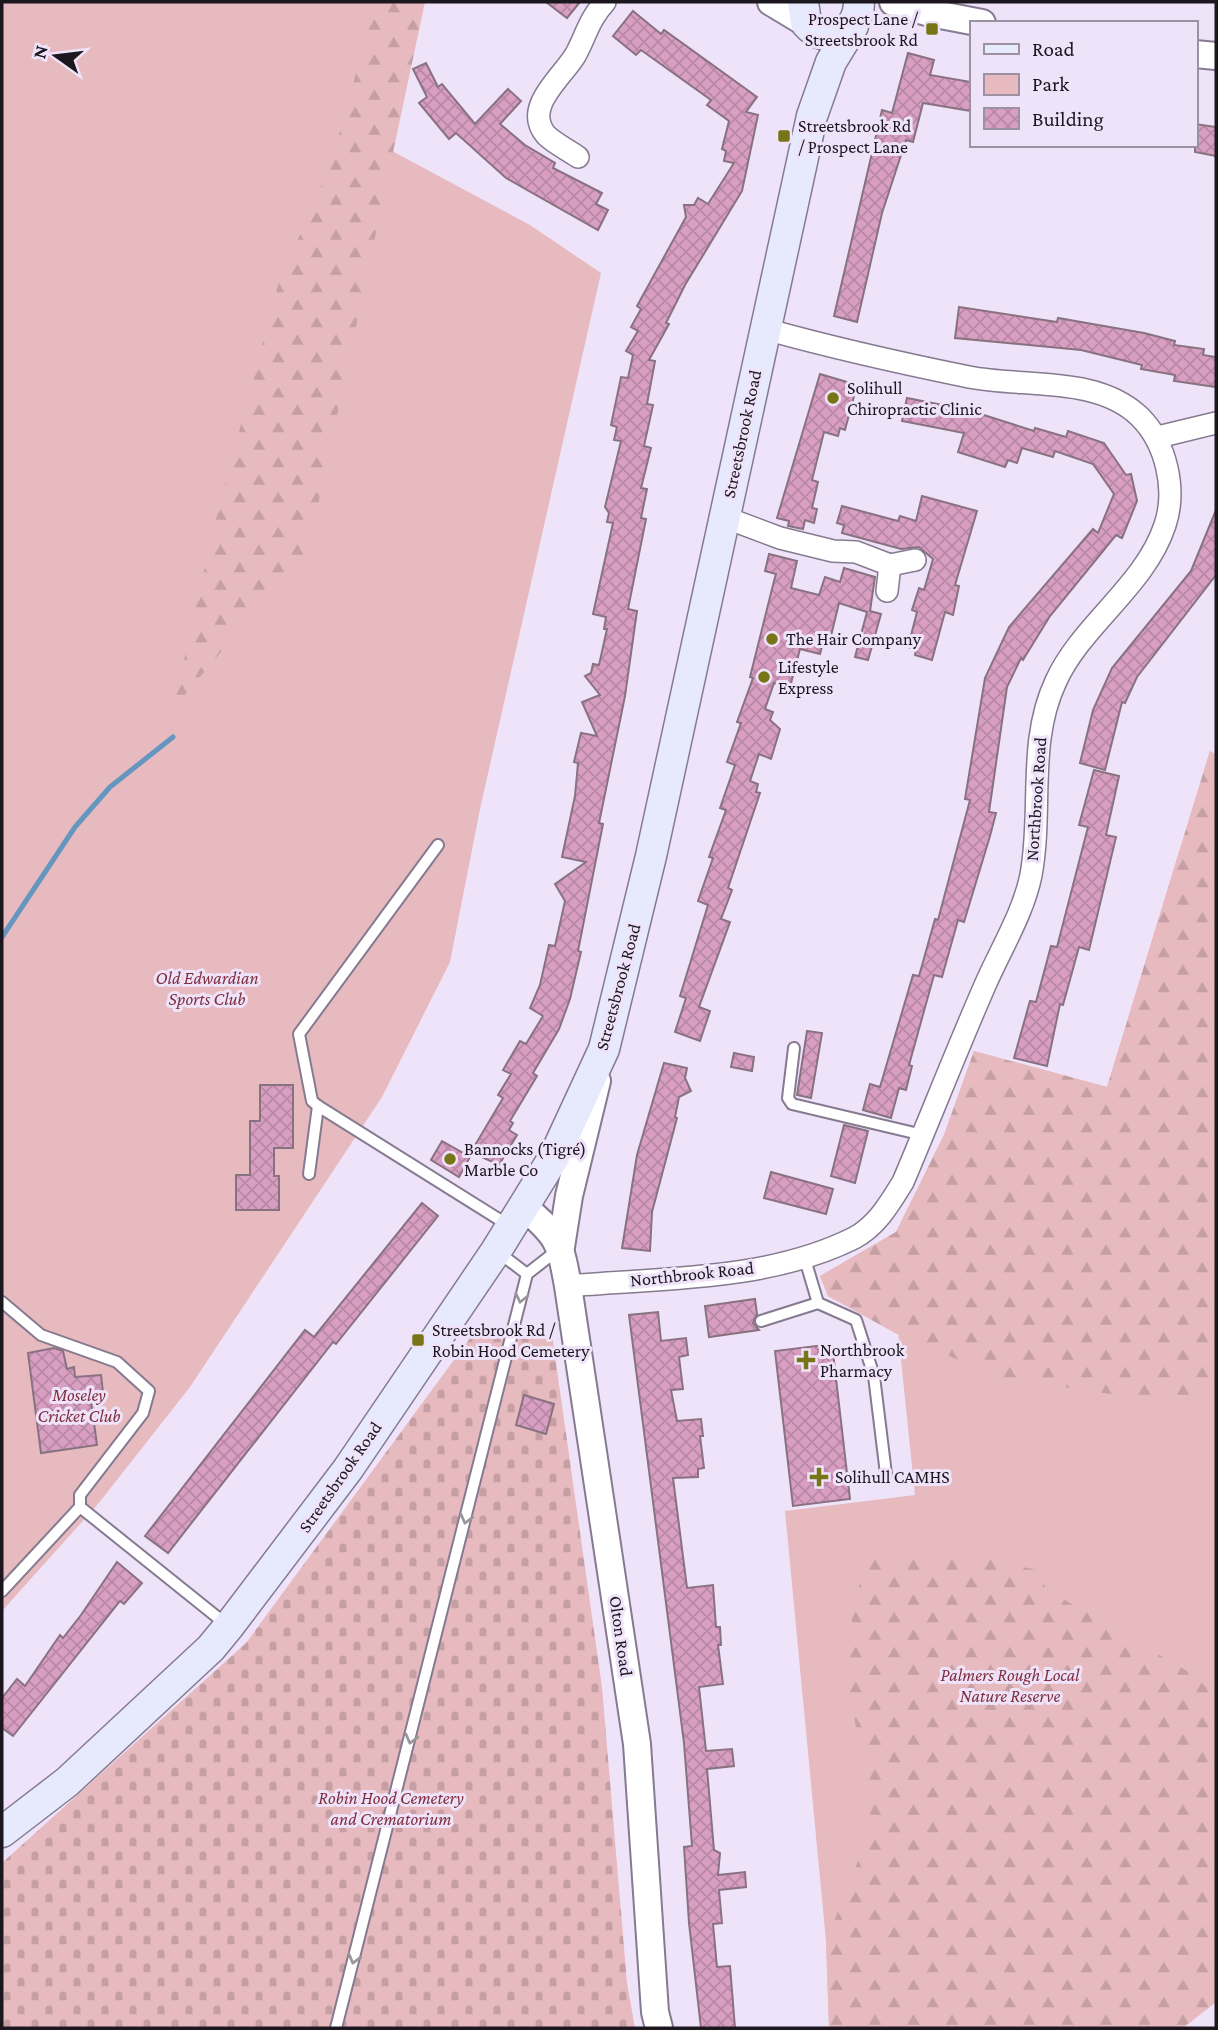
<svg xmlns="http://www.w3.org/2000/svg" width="1218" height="2030" font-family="'Crimson Pro',serif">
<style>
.green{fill:#e6babe}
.forest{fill:url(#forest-firs)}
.cemetery{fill:url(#cemetery-stones)}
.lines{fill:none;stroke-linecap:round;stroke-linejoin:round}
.stream{stroke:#6596c0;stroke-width:5}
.building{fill:url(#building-cross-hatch);stroke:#887280;stroke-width:2}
.service-casing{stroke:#857a8f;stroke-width:14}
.minor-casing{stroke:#857a8f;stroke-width:24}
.tertiary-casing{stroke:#857a8f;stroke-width:30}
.secondary-casing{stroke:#857a8f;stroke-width:33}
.service{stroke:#fff;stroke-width:10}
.minor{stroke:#fff;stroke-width:21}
.tertiary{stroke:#fff;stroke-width:26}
.secondary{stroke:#e7eafd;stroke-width:30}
.oneway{stroke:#99979a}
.poi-dot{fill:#787418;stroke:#efe3fa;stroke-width:2.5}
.labels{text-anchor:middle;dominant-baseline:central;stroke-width:6;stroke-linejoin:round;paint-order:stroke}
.poi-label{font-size:18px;fill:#1c171f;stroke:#efe3fa;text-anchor:start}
.street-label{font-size:18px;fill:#1c171f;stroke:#efe3fa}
.park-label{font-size:18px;font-style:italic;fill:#7f2e3d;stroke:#efe3fa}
</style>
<defs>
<pattern id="forest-firs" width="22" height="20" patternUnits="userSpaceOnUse" patternTransform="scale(1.75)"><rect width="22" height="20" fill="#e6babe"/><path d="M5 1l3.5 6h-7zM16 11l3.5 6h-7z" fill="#c59fa3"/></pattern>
<pattern id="cemetery-stones" width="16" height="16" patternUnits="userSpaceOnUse" patternTransform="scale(1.75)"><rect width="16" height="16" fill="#e6babe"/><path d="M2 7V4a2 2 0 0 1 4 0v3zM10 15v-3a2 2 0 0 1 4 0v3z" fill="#c59fa3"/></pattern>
<pattern id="building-cross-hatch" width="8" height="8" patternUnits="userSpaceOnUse" patternTransform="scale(1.75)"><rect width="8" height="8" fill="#d89fc3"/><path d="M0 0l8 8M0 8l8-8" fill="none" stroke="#b988a7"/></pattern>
</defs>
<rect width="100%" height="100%" fill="#efe3fa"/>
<g class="green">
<path d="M2,2H424L363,126L392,151L530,225L601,273L480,809L450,962L382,1097L190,1387L98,1504L2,1611Z"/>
<path d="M1210,751L1216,755V2002L1183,2028H829L826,1941L785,1511L915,1495L898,1331L828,1296L820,1276L896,1232L944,1135L974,1051L1107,1087Z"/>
</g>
<g class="forest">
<path d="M374,2H425L309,547L173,709L214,526L278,285L322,184L345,116Z"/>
<path d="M1210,751L1216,755V1371L1186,1405L1001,1378L895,1333L828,1296L820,1276L896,1232L944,1135L974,1051L1107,1087Z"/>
<path d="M872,1553L963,1554L1037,1570L1046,1589L1194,1675L1216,1697V2002L1182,2028H829L826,1941L872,1826L847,1672L854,1600Z"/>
</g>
<path class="cemetery" d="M473,1334L552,1335L602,1687L627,1983L635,2028H2V1863L246,1643Z"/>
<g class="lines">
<path class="stream" d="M2,937L75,827L110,787L173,737"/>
</g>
<g class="building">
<path d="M546,2H580L567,18Z"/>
<path d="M633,11L661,34L664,30L757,97L746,112L758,115L742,191L685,285L666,323L669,324L649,360L655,361L647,404L653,405L644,446L651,448L641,488L647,489L641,518L646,519L628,609L637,611L625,696L599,823L603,824L578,951L581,952L570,999L559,1029L533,1073L537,1076L510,1121L513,1123L509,1130L517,1135L499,1165L471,1152L503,1098L498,1095L511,1074L503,1070L520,1041L526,1044L543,1016L530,1008L540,985L549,945L555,946L565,901L555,884L586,862L562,857L575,796L578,763L574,762L581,733L597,736L582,702L600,695L585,676L591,673L593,664L599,665L607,629H604L606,617L593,614L613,523L607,522L609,513L605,507L621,441L614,440L617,427L611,425L621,377L628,378L633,355L626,351L638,331L631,327L641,309L637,306L686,217L684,205H694L698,198L708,204L734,163L724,161L726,151L722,149L729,121L707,105L711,100L641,50L636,55L613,36Z"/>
<path d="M908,53L934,60L930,75L971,82V111L923,103L913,142L906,140L882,213L857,322L834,316L882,110L892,113Z"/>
<path d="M426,63L438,87L442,84L475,124L508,89L521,101L500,124L525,145L555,163L553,168L602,193L596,204L608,210L598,230L506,178L456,133L449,139L419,103L427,97L413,69Z"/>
<path d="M1195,124L1216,127V156L1195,152Z"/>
<path d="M959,307L1057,322L1058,318L1081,322L1144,333L1175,341L1174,345L1204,349L1203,355L1216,357V387L1174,381L1175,375L1141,369L1142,365L1081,350L955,338Z"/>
<path d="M820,374L857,385L845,430L840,428L838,436L824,432L812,480L818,482L812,508L817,509L814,523L805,520L803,529L788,526L789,521L777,518Z"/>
<path d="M907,398L968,410L1034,431L1035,428L1066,437L1068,431L1104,443L1126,475L1131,474L1137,501L1122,538L1116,535L1050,616L1023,660L1021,658L1007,687L989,812L996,813L990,836L964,922L958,920L942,977L934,975L909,1065L912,1066L906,1090L899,1088L891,1118L863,1110L870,1084L880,1087L913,975L919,976L935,919L938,920L970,800L965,799L985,678L1009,627L1093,529L1098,533L1114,494L1093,464L1055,451L1053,457L1022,448L1017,463L1008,460L1005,467L958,452L964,433L902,421Z"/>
<path d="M922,496L977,511L955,585L959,586L953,615L945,612L932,660L915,655L916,650L908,647L917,612L912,610L919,588L924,590L933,559L919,547L901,549L842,533L844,525L837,523L842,506L898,521L900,516L916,521Z"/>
<path d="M1216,510V575L1137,677L1125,703L1122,702L1105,770L1080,763L1093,710L1112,668L1191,571Z"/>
<path d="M769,554L797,561L791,588L819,595L825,577L840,582L844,568L875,577L870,611L881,614L868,660L855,657L867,612L839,603L830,640L824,639L820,654L800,649L790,687L774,683L765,709L773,712L770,720L780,729L771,759L759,754L750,781L758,784L756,792L760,793L728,888L732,890L721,919L730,922L699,1007L710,1011L700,1041L675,1032L686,998L680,996L708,905L698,901L713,858L709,857L726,810L720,808L735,765L727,762L741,723L737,722L753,678L750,677L774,581L776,574L765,571Z"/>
<path d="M1094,770L1119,776L1106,835L1116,837L1089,950L1079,947L1063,1005L1060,1004L1047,1066L1014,1058L1030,1001L1036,1002L1051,946L1057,947L1088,827L1079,825Z"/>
<path d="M807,1031L822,1033L811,1098L797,1095Z"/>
<path d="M734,1053L754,1057L752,1071L731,1067Z"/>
<path d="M664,1063L687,1068L685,1078L691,1091L679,1097L675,1117L677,1118L652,1212L650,1251L622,1248L637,1155Z"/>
<path d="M260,1085H293V1148H274V1176H279V1210H236V1175H250V1121H260Z"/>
<path d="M844,1125L868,1131L855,1183L831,1176Z"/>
<path d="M442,1141L470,1157L459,1177L431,1160Z"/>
<path d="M771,1172L833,1189L826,1214L764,1198Z"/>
<path d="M422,1203L438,1216L336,1344L333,1342L168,1553L145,1536L305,1330L314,1337Z"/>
<path d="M755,1299L757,1314L753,1323L759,1330L709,1337L705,1306Z"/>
<path d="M658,1312L661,1341L686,1338L688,1355L679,1357L683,1389L671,1390L677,1421L701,1419L703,1436H700L704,1468L698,1469V1477L673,1478L687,1588L713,1585L716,1627H720L721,1645H718L723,1684L699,1687L706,1751L732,1749L734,1766L707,1769L714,1850L720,1853L718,1875L745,1872L746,1887L719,1890L722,1923L713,1924L717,1967L730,1966L735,2028H701L689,1923L684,1847L692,1846L684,1743L629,1315Z"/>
<path d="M832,1344L850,1499L793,1506L775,1351Z"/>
<path d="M54,1348L63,1351L67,1369L74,1367L75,1377L101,1375L104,1401H91L97,1445L41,1453L28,1353Z"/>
<path d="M524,1395L554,1404L546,1434L516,1425Z"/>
<path d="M117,1562L142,1583L124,1604L120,1601L13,1736L2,1728V1698L17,1679L25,1686L60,1635L63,1638L81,1615Z"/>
</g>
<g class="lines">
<g class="service-casing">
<g id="service">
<path d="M438,845L299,1034L312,1101L318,1106L508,1225"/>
<path d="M794,1048L788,1098L792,1104L923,1135"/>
<path d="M309,1174L318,1106"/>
<path d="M498,1252L527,1274"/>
<path d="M804,1256L818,1303"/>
<path d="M2,1302L41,1335L117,1362L149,1391L143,1413L80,1495V1507L227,1625"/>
<path d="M761,1321L818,1303L856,1320L874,1376L886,1474"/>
<path d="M2,1591L80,1507"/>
<path d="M336,2028L527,1274L559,1249"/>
</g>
</g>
<g class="minor-casing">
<g id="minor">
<path d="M578,157C568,150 554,143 546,135C522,107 563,77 576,54C586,35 590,18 605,2"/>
<path d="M1158,437L1216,423"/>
<path d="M724,517L780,538L833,551L856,552L890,565L887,591"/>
<path d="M890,565L915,560"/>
<path d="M568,1286C662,1278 768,1281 854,1238C877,1226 890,1203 903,1182C931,1116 957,1049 986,983C1001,949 1024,911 1031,875C1043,810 1027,742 1056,681C1082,624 1145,586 1165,525C1177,489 1166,443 1140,417C1097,375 1023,388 969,377C900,363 833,348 765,329"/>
</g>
</g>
<g class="tertiary-casing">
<g id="tertiary">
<path d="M771,2L806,23"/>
<path d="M893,2L930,13L982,23"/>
<path d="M1195,54L1216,56"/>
<path d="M523,1206C558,1236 560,1241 568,1286L637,1744L655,2012L659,2028"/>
<path d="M561,1247L569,1196L597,1081"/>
</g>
</g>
<g class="secondary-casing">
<g id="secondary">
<path d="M803,2L806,23C828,48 859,33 859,2"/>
<path d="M2,1832L67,1782L211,1648L229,1626L348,1469L496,1251L554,1157L604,1049L651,856L812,116L831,62L853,26"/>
</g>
</g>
<use href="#service" class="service"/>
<use href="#minor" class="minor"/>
<use href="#tertiary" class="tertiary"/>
<use href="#secondary" class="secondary"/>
</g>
<defs><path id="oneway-chevron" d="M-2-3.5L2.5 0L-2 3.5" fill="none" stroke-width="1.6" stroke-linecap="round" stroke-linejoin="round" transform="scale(1.75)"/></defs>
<g class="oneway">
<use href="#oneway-chevron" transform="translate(521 1298) rotate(103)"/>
<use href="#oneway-chevron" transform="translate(466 1519) rotate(104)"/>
<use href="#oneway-chevron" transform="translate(411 1739) rotate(104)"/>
<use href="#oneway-chevron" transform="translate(354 1959) rotate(105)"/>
</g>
<g class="poi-dot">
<rect x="925" y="22" width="14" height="14" rx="3.5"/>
<rect x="777" y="129" width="14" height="14" rx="3.5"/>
<circle cx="833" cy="398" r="7"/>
<circle cx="772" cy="639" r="7"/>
<circle cx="764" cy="677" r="7"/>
<circle cx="450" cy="1159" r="7"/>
<rect x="411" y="1333" width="14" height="14" rx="3.5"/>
<path d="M802.5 1349.5h7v7h7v7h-7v7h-7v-7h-7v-7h7z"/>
<path d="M815.5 1466.5h7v7h7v7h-7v7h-7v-7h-7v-7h7z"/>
</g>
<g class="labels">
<g class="poi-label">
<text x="918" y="19" text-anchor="end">Prospect Lane /<tspan x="918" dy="21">Streetsbrook Rd</tspan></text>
<text x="798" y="126">Streetsbrook Rd<tspan x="798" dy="21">/ Prospect Lane</tspan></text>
<text x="847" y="388">Solihull<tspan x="847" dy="21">Chiropractic Clinic</tspan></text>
<text x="786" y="639">The Hair Company</text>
<text x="778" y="667">Lifestyle<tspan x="778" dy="21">Express</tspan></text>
<text x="464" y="1149">Bannocks (Tigré)<tspan x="464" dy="21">Marble Co</tspan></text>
<text x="432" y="1330">Streetsbrook Rd /<tspan x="432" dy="21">Robin Hood Cemetery</tspan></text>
<text x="820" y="1350">Northbrook<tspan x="820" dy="21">Pharmacy</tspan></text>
<text x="835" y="1477">Solihull CAMHS</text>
</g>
<g class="street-label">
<text transform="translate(742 434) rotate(-78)">Streetsbrook Road</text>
<text transform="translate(1036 799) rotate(-86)">Northbrook Road</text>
<text transform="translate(618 987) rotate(-75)">Streetsbrook Road</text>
<text transform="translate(692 1274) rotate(-6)">Northbrook Road</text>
<text transform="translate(340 1477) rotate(-55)">Streetsbrook Road</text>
<text transform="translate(621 1636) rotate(82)">Olton Road</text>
</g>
<g class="park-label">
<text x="207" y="978">Old Edwardian<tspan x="207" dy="21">Sports Club</tspan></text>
<text x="79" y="1395">Moseley<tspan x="79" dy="21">Cricket Club</tspan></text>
<text x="1010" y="1675">Palmers Rough Local<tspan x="1010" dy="21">Nature Reserve</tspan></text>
<text x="391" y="1798">Robin Hood Cemetery<tspan x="391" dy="21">and Crematorium</tspan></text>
</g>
</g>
<rect width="1218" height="2030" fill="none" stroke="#1c171f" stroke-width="7"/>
<rect x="970" y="21" width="228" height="126" fill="#efe3fa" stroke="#9b91a2" stroke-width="2"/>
<rect x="984" y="44" width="35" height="10" fill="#e7eafd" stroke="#9b91a2" stroke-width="2"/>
<text x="1032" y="56" font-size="21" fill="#1c171f">Road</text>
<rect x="984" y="74" width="35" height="21" fill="#e6babe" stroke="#9b91a2" stroke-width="2"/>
<text x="1032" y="91" font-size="21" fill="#1c171f">Park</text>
<rect x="984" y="108" width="35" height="21" fill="url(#building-cross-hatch)" stroke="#9b91a2" stroke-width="2"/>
<text x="1032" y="126" font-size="21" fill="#1c171f">Building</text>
<g transform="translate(56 56) rotate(284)" stroke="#efe3fa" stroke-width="5" paint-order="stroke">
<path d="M0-5L12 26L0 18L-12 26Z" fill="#1c171f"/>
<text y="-10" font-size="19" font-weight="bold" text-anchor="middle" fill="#1c171f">N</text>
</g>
</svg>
